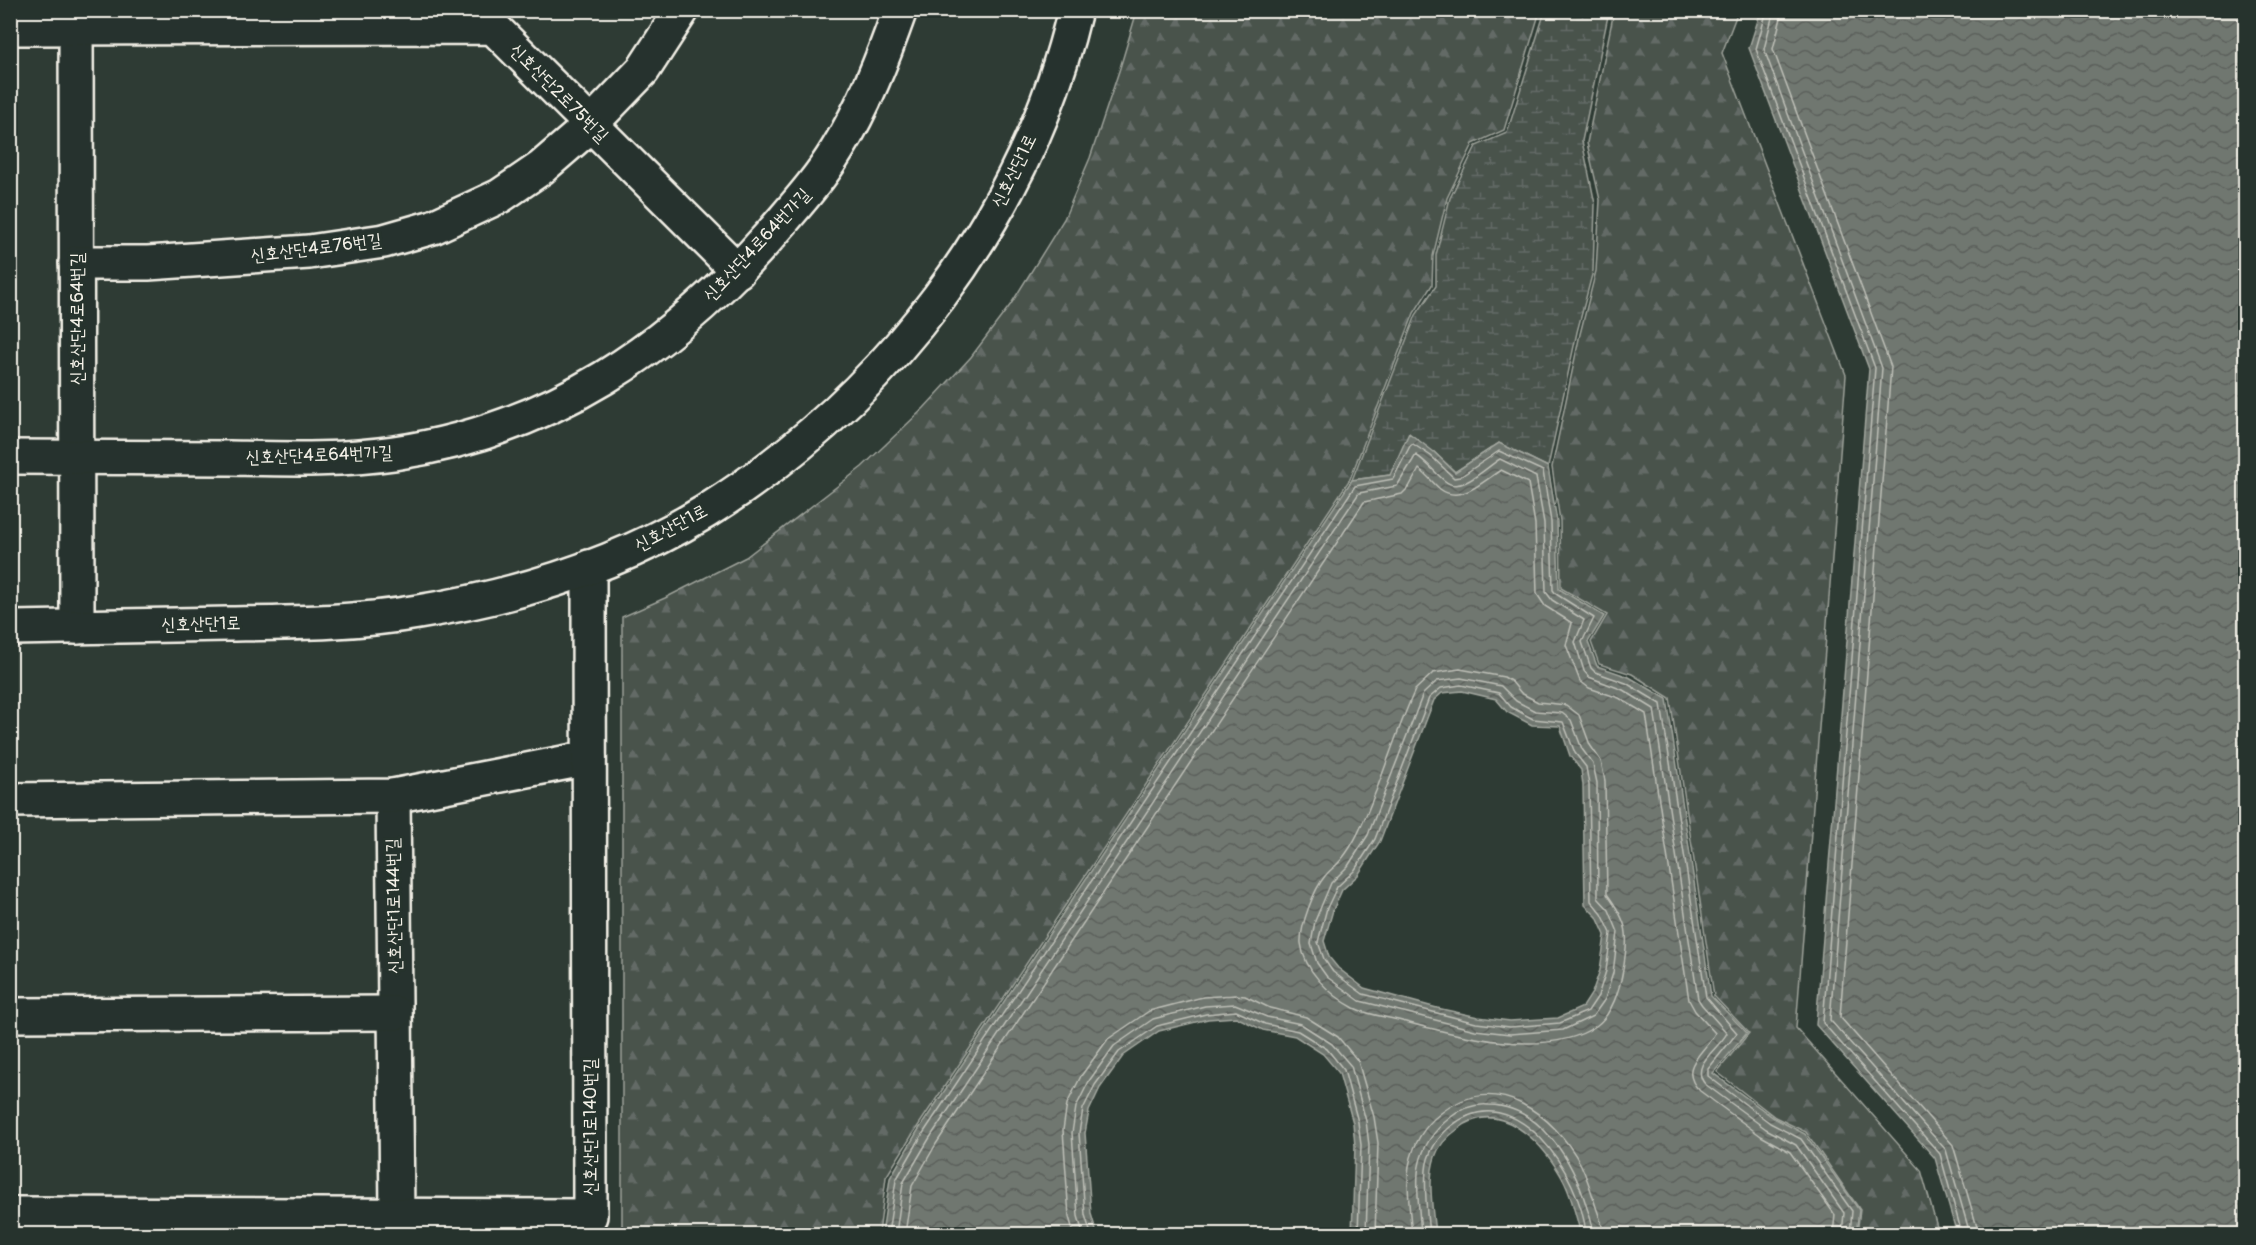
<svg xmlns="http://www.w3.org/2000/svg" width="2256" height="1245" font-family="Pangolin,'Poor Story',sans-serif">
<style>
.forest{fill:url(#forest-firs);stroke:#9ea29a;stroke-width:1.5}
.wetland{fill:url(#wetland-marsh);stroke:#9ea29a;stroke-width:1.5}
.water{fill:url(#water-waves);stroke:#a4a8a0;stroke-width:1.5;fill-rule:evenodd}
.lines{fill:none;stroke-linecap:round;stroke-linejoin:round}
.shore{stroke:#bfc0b8;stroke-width:1.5}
.minor-casing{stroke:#f4f1e8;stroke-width:38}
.secondary-casing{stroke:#f4f1e8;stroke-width:38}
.minor{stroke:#26332d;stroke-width:33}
.secondary{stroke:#26332d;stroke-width:33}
.labels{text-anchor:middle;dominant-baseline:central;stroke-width:6;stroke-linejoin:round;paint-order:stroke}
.street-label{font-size:18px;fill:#f4f1e8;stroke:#26332d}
</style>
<defs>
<pattern id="forest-firs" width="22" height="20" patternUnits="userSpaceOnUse" patternTransform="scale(1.5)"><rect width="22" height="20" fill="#48524c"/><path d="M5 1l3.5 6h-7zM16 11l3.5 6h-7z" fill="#636b66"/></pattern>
<pattern id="wetland-marsh" width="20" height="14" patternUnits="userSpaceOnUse" patternTransform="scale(1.5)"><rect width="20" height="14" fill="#48524c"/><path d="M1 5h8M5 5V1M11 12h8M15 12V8" fill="none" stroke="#636b66"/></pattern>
<pattern id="water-waves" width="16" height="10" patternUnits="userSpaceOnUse" patternTransform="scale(1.5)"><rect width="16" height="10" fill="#6f7770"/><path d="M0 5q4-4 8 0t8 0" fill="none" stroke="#5c605b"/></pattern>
</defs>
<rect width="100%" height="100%" fill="#2e3b34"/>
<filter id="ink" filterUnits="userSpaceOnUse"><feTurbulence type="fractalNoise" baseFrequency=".0167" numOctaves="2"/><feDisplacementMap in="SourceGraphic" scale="12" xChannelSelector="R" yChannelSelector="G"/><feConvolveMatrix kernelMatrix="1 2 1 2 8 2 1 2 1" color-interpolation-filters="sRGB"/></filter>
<g filter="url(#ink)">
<g class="forest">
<path d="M1137,11H1540L1504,130L1473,144L1447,198L1433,256L1432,285L1414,313L1350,479L914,1132L886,1177L879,1234H622V617L665,598L746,557L862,467L924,408L971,357L1011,304L1064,219L1090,158L1120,68Z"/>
<path d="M1614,11H1738L1722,53L1846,375L1796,1028L1921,1170L1939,1234H1857L1860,1210L1806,1132L1775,1117L1717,1072L1749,1033L1714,996L1670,698L1632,674L1599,664L1591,642L1607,615L1561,588L1560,521L1552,467L1580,334L1596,271L1600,200L1587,143Z"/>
</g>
<path class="wetland" d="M1545,11H1609L1582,141L1595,204L1593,271L1577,332L1548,467L1499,443L1455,472L1434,452L1390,475L1352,480L1416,315L1436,286V255L1450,198L1476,146L1507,133Z"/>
<g class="water">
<path d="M1761,11H2245V1234H1957L1935,1158L1816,1025L1869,369L1749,48Z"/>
<path d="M1409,433L1434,452L1455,472L1499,443L1548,467L1557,521L1559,589L1604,616L1588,642L1597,666L1629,677L1667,699L1711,996L1747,1033L1713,1073L1774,1118L1805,1134L1859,1210L1856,1234H1581C1575,1214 1571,1192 1560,1174C1540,1140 1498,1097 1458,1129C1448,1136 1439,1145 1435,1157C1427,1180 1433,1211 1435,1234H1352L1355,1146L1353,1123L1339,1073L1323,1054L1295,1036L1263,1030L1236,1017L1208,1019L1159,1031L1123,1056L1100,1088L1089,1111L1085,1133L1091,1214L1097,1234H882L890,1178L917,1132L1352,480L1390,475ZM1462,691L1496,699L1507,712L1532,725L1560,726L1570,756L1581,770L1583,785L1585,905L1597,917L1605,935L1600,970L1592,993L1583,1007L1558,1018L1510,1021L1478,1017L1437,1008L1364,988L1338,968L1329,957L1324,941L1333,910L1342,890L1358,875L1380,841L1434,700L1442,693Z"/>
</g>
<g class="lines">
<g class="shore">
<path d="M1767,10L1756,49L1875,368L1823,1023L1940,1154L1962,1234"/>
<path d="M1774,10L1764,49L1882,368L1830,1020L1946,1150L1970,1234"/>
<path d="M1783,10L1773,49L1891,367L1840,1017L1953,1145L1979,1234"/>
<path d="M1460,669L1504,677L1512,682L1521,693L1538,702L1566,705L1579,715L1590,745L1601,761L1605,781L1607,894C1629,924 1629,933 1623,970C1620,988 1612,1015 1596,1026C1547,1060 1454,1035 1402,1021C1387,1017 1368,1015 1354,1008C1330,995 1304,971 1301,943C1300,926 1314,889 1325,876C1330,870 1337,865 1341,860C1358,839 1366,815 1376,791C1389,757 1400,723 1415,690L1433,673Z"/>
<path d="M1461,678L1501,686L1516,701L1535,711L1562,713L1571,720L1582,749L1593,764L1597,783L1598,898L1609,910L1618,932L1613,973L1605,999L1593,1016L1563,1030L1510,1034L1475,1030L1360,1001L1327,977L1317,963L1311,944L1315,921L1331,883L1348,866L1368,835L1423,694L1437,681Z"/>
<path d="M1461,685L1499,693L1511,707L1533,719L1563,722L1575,753L1586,767L1589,785L1591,901L1602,914L1611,933L1606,971L1598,996L1588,1011L1560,1023L1510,1027L1476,1023L1363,994L1333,972L1324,959L1318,942L1327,908L1337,887L1354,871L1375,839L1429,698L1441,688Z"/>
<path d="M888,1234L896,1180L922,1135L1355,486L1393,479L1410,446L1413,444L1431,456L1454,478L1460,477L1499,451L1543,471L1551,522L1553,590L1556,594L1594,618L1582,642L1591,668L1595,672L1626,683L1661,704L1706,997L1737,1033L1708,1069V1076L1770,1123L1801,1139L1852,1211L1850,1234"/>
<path d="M896,1234L903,1183L929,1139L1359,493L1397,486L1416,455C1427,462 1435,473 1445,481C1461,495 1486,467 1500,459L1536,477L1544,523L1546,592L1552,600L1584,620L1575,642L1584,671L1589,677L1623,690L1654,709L1698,999L1702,1005L1727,1033C1719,1049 1689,1065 1705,1084L1766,1129L1796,1145L1844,1213L1842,1234"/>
<path d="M905,1234L912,1186L936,1144L1364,502L1402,494L1409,487L1419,469C1427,475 1433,483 1440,489C1461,505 1484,480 1501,470L1528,483L1535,524L1537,594L1545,606L1572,623L1566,645L1580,681L1589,688L1619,698L1646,714L1689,1000L1695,1011L1715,1033C1705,1053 1676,1067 1700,1091L1761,1136L1790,1152L1835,1215L1833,1234"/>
<path d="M1074,1234L1069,1217L1063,1130L1067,1104L1081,1076L1108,1039L1149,1011L1203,997L1235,995L1245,996L1270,1008L1306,1017L1338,1037L1358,1061L1374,1117L1378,1143L1375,1234"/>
<path d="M1083,1234L1078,1216L1072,1133L1076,1107L1089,1081L1114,1046L1153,1019L1205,1006L1235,1004L1267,1017L1301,1024L1332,1044L1351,1066L1366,1121L1369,1145L1366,1234"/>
<path d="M1091,1234L1085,1215L1079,1133L1083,1109L1095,1085L1119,1052L1157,1026L1206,1014L1236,1011L1265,1024L1298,1031L1327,1049L1344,1070L1358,1122L1361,1145L1358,1234"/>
<path d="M1412,1234C1410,1214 1406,1186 1409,1166C1413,1145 1424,1126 1441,1113C1496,1070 1554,1114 1581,1165C1587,1178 1591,1190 1595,1204C1598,1214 1603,1224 1603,1234"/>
<path d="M1421,1234C1420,1216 1415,1183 1419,1166C1423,1145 1434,1130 1451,1117C1462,1108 1476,1104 1489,1105C1542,1106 1574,1163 1587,1208C1590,1217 1593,1225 1594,1234"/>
<path d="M1429,1234C1427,1214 1424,1191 1426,1170C1427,1154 1437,1138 1450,1127C1516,1073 1581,1176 1586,1234"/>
</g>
<g class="minor-casing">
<g id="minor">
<path d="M76,10L77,627"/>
<path d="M10,28L493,27L738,271"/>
<path d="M76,263H148L309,252L384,241L433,227L500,196L541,168L585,130L643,70L682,10"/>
<path d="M10,457C84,458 157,458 230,458C284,459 340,461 394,453C551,430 670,349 773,232C796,205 819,180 837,150C864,107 883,58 900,10"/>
<path d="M393,796L397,1215"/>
<path d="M10,800L393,796L589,758"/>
<path d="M10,1015L395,1013"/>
<path d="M10,1214L590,1216L589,567"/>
</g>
</g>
<g class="secondary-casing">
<path id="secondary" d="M10,628C83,627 156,625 228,624C292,623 355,623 418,612C517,596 618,565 705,512C885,400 1026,218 1075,10"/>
</g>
<use href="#minor" class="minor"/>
<use href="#secondary" class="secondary"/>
</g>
</g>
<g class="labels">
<g class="street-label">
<text transform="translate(559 93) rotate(45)">신호산단2로75번길</text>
<text transform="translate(1014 171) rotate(-64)">신호산단1로</text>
<text transform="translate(757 245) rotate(-47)">신호산단4로64번가길</text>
<text transform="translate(316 248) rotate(-7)">신호산단4로76번길</text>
<text transform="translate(77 319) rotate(-90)">신호산단4로64번길</text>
<text transform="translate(319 455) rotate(-2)">신호산단4로64번가길</text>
<text transform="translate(671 528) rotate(-28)">신호산단1로</text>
<text transform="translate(201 624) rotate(-1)">신호산단1로</text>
<text transform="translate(394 906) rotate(-91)">신호산단1로144번길</text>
<text transform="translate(590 1127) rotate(-90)">신호산단1로140번길</text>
</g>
</g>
<rect width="2256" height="1245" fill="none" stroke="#26332d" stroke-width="36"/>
<rect x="18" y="18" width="2220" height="1209" fill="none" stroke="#f4f1e8" stroke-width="2" filter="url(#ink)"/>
</svg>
